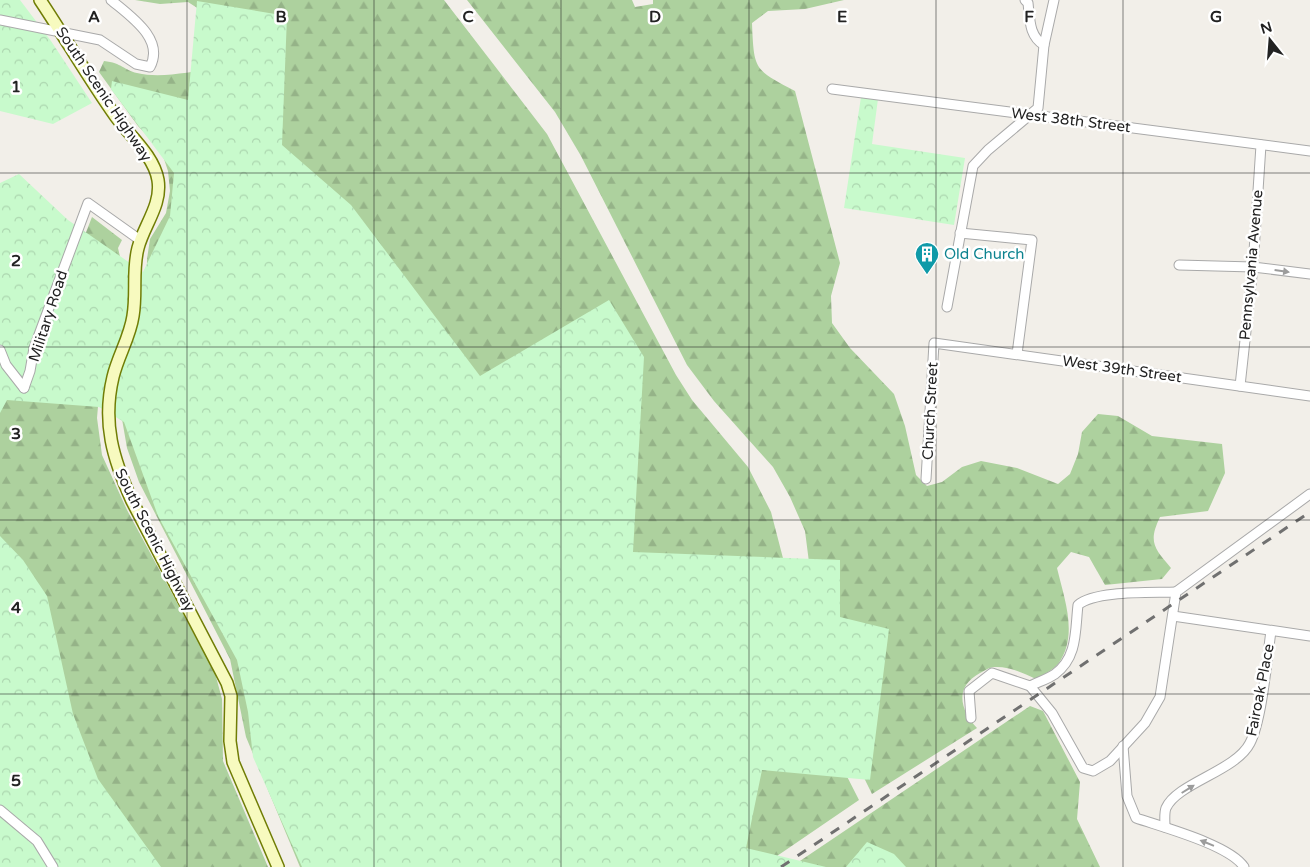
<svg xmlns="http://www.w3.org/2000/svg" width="1310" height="867" font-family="'Varela Round',sans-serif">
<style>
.forest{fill:url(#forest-firs)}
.park{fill:url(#park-crowns)}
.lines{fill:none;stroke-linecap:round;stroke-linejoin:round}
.minor-casing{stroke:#a9a9a9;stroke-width:11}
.secondary-casing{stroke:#707d05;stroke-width:14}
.minor{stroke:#fff;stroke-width:9}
.secondary{stroke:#f7fabf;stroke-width:11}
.rail{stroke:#707070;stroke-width:3;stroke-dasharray:10 10;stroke-linecap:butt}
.oneway{fill:#9c9c9c}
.grid{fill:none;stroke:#222;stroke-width:1;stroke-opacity:0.55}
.labels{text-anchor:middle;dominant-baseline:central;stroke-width:5;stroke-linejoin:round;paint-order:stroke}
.street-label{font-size:15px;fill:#222;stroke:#fff}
.culture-label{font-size:15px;fill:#0d838f;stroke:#fff;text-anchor:start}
.grid-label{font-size:16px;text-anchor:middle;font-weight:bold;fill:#222;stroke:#fff;stroke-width:5;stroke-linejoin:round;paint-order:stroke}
</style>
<defs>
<pattern id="forest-firs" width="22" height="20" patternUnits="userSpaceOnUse" patternTransform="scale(1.25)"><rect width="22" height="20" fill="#add19e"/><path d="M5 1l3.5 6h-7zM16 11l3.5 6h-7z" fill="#95b388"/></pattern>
<pattern id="park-crowns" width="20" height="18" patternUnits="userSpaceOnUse" patternTransform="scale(1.25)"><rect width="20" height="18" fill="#c8facc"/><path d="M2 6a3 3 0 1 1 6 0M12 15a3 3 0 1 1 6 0" fill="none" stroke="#acd6af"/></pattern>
</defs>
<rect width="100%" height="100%" fill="#f2efe9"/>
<g class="forest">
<path d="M135,0H444L547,134L676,375L692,400L748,467L771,512L832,747L859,800L761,867H300L246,737L230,659L139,482L127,448L122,419L146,319L147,259L150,239L166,213L170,191L168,171L161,150L138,126L99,72L104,61C122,63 124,70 137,73C162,79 190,71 216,69L205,13L188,2L160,4Z"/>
<path d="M467,0H632L635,7L653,4V0H844L805,9L768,11L752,23C754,71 754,69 795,91L840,263L831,296L832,323L850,348L894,394L905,426L916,475L927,486L942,482L962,467L981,461L1017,468L1058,484L1070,474L1078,454L1082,432L1098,414L1118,416L1152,436L1222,444L1225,473L1208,511L1160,517C1148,542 1154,548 1171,568L1162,579L1105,585L1089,557L1071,552L1057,568C1064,598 1079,636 1058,664C1053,670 1043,675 1036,679C1023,673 1009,666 994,667C990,667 984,671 980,673C954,687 960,710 977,728L872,794L827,703L805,531L790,497L773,467L714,401L687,365L581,156L555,112Z"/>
<path d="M92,217L122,240L118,248L124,274L101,372L97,418L102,455L127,510L215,673L222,699L223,761L268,867H67L0,792V378L41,347Z"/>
<path d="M1030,706L1043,711L1080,782L1077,819L1100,867H791Z"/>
</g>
<g class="park">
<path d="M0,0H20L51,41L92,103L53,124L0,111Z"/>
<path d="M197,1L287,16L282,145L351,205L480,376L609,300L644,357L633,552L840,560V617L889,629L870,780L762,770L746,848L826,867H302L253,757L248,712L237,660L158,516L124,422L99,407L7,400L0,413V183L19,174L68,220L143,272L170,216L174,173L111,89L112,81L188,100Z"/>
<path d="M861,97L878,99L872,144L965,158L954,225L844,208Z"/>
<path d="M0,536L23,560L47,596L73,714L98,779L161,867H0Z"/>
<path d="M867,842L894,854L906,867H846Z"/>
</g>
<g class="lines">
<g class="minor-casing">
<g id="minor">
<path d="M1025,0L1028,3C1030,20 1029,36 1044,45"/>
<path d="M0,20L100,40L136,64L150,67C165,39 130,16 111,0"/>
<path d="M832,89L1310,151"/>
<path d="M960,233L1032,240L1017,354"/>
<path d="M1179,265L1253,267L1310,274"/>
<path d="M947,307L973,166L988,150L1038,108L1044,45L1054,0"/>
<path d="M0,350L6,365L24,388"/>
<path d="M1240,386L1253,267L1261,145"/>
<path d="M24,388L30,371L34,348L88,203L140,240"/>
<path d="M926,479L934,343L1310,396"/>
<path d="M1173,616L1310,636"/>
<path d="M1030,686C1038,682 1048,679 1055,674C1078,657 1075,630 1078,605C1095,590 1152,593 1176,592"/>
<path d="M971,718L969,691L992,673L1030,686L1052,713L1083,768L1093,771L1110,761L1145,723L1160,697L1176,592L1310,494"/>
<path d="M1123,746L1127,796L1136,818C1162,827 1230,845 1244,867"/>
<path d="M0,810L37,841L53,867"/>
<path d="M1165,827C1165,822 1164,813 1166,808C1177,783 1236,771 1250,743C1262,720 1267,659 1271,631"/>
</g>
</g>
<g class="secondary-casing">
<path id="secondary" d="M40,0C66,39 89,79 116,117C130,136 154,156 158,180C162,205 144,225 138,248C132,271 137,293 133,316C130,337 118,356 113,377C102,423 113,459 132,501L227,683L231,696L230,741L233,762L278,867"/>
</g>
<use href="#minor" class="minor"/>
<use href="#secondary" class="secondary"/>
<path class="rail" d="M781,867L1310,512"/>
</g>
<defs><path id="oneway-solid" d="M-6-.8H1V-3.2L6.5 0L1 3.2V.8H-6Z" transform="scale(1.25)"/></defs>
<g class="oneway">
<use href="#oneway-solid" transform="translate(1282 271) rotate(8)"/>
<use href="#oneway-solid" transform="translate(1188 789) rotate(-32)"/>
<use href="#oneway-solid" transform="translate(1207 843) rotate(-158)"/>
</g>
<path class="grid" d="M187,0V867M374,0V867M561,0V867M749,0V867M936,0V867M1123,0V867M0,173H1310M0,347H1310M0,520H1310M0,694H1310"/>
<defs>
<g id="building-pin" transform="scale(1.25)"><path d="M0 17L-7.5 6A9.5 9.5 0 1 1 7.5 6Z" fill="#0f9aa8" stroke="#fff"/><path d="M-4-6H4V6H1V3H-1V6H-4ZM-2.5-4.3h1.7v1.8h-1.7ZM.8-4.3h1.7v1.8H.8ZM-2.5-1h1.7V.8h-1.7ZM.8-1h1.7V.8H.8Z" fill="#fff"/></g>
</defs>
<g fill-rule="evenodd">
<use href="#building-pin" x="927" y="254"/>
</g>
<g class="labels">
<g class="street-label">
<text transform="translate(104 94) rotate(56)">South Scenic Highway</text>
<text transform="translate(1071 120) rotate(7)">West 38th Street</text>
<text transform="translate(1251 265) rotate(-85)">Pennsylvania Avenue</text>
<text transform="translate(48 316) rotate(-72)">Military Road</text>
<text transform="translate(1122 369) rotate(8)">West 39th Street</text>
<text transform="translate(930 411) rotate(-87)">Church Street</text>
<text transform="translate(155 540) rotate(63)">South Scenic Highway</text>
<text transform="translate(1260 690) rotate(-79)">Fairoak Place</text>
</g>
<g class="culture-label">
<text x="944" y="254">Old Church</text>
</g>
</g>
<g class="grid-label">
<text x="94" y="22">A</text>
<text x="281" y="22">B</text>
<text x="468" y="22">C</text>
<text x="655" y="22">D</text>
<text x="842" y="22">E</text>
<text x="1029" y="22">F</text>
<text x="1216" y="22">G</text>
<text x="16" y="92">1</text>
<text x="16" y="266">2</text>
<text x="16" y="439">3</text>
<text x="16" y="613">4</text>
<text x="16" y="786">5</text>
</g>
<g transform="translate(1270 40) rotate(343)" stroke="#ffffff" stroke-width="4" paint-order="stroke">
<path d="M0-4L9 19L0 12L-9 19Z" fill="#222222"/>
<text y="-8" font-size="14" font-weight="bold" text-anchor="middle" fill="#222222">N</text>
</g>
</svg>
